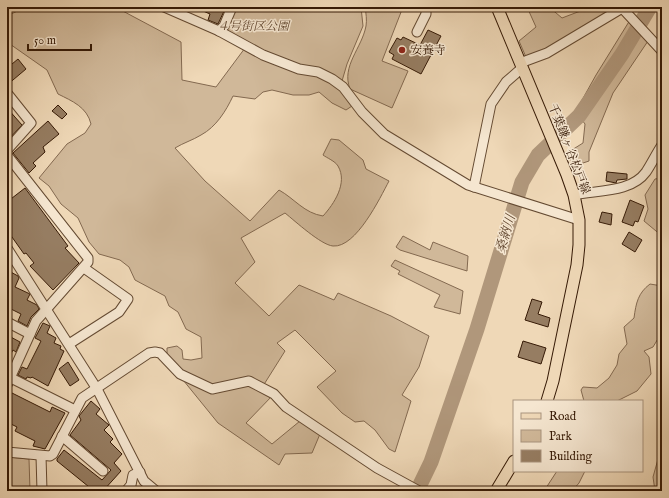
<svg xmlns="http://www.w3.org/2000/svg" width="669" height="498" font-family="'IM FELL English','Noto Serif JP',serif">
<style>
.green{fill:#d0b899;stroke:#836950}
.lines{fill:none;stroke-linecap:round;stroke-linejoin:round}
.river{stroke:#b0977b;stroke-width:15}
.building{fill:#967d62;stroke:#361a06}
.minor-casing{stroke:#644a32;stroke-width:11}
.major-casing{stroke:#361a06;stroke-width:13}
.minor{stroke:#f5e6d0;stroke-width:9}
.major{stroke:#efd8b7;stroke-width:11}
.poi-dot{fill:#8f2418;stroke:#f5e6d0;stroke-width:1.5}
.labels{text-anchor:middle;dominant-baseline:central;stroke-width:3;stroke-linejoin:round;paint-order:stroke}
.park-label{font-size:12px;font-style:italic;fill:#644932;stroke:#f5e6d0}
.poi-label{font-size:12px;fill:#361a06;stroke:#f5e6d0;text-anchor:start}
.street-label{font-size:12px;fill:#361a06;stroke:#f5e6d0}
.water-label{font-size:13px;font-style:italic;fill:#61462f;stroke:#f5e6d0}
</style>
<rect width="100%" height="100%" fill="#efd8b7"/>
<filter id="stains"><feTurbulence type="fractalNoise" baseFrequency=".005" numOctaves="4"/><feColorMatrix values="0 0 0 0 .2 0 0 0 0 .09 0 0 0 0 .02 0 0 0 .5 -.17"/></filter>
<radialGradient id="worn" r=".72"><stop offset=".6" stop-color="#630" stop-opacity="0"/><stop offset="1" stop-color="#630" stop-opacity=".3"/></radialGradient>
<g class="green">
<path d="M26,7H109L119,9L181,42L182,80L216,87L245,48L317,74L341,87L352,106L346,110L332,103L319,92L309,95H293L272,90L263,92L255,99L233,96C226,111 216,127 201,135C193,140 183,143 175,148L205,181L250,221L279,190C295,199 304,213 323,216C334,204 348,183 338,166C335,161 327,158 323,155L331,139L339,140L363,160L366,169L389,181C380,198 356,248 333,246C321,245 295,221 285,213L241,238L255,262L235,283L269,316L299,285L334,300L338,293L391,316L429,336L419,367L402,395L411,401L395,452L389,449L375,430L364,421L355,422L342,413L317,387L336,371L295,330L277,343L285,351L263,386L247,378L219,387L181,371L167,357V348L177,346L182,350L183,359L191,360L202,358L201,337L186,329L178,312L169,306L165,296L135,280L129,267L120,260L99,254L89,242L78,218L61,204L49,186L39,178L67,144L85,133L91,124C87,107 72,101 58,94L47,70L7,42V14L9,15Z"/>
<path d="M236,7H361L363,26L347,64L342,81L298,68L225,32Z"/>
<path d="M365,7H403L382,61L408,71L392,108L350,89C341,66 362,48 366,26C367,20 366,13 365,7Z"/>
<path d="M527,7H549L562,18L583,10V7H621L546,52L526,57L519,41L536,27Z"/>
<path d="M630,20L648,41L613,93L589,152V161L574,166L567,153L583,143L585,124L579,116L577,109L596,75Z"/>
<path d="M662,178V236L644,221L648,209L645,195L655,179Z"/>
<path d="M403,236L430,250L433,242L468,256L467,271L400,250L396,247Z"/>
<path d="M395,260L463,291L460,314L434,307L440,295L398,274L400,271L391,266Z"/>
<path d="M650,284L662,286V332L653,347L644,351L649,357L651,374L637,391L617,401H584L581,390L583,387L597,388L609,378L617,365L619,354L627,344L624,327L634,318C636,303 638,293 650,284Z"/>
<path d="M179,375L201,386L249,383L273,395L246,423L272,444L300,421L320,434L312,453L285,454L279,465L218,423Z"/>
<path d="M660,452L662,453V491H655L653,477Z"/>
<path d="M7,457L29,459L30,491H7Z"/>
<path d="M557,471H585L579,483L572,491H544Z"/>
</g>
<g class="lines">
<path class="river" d="M417,491L431,462L477,329L522,182L538,155L579,116L622,54L650,7"/>
</g>
<g class="building">
<path d="M194,7H221L225,9L218,24L208,20L210,14Z"/>
<path d="M428,30L441,36L421,74L392,59L394,55L389,52L397,38L401,40L403,37L420,45Z"/>
<path d="M7,58L12,64L18,59L26,69L7,85Z"/>
<path d="M58,105L67,114L62,119L52,111Z"/>
<path d="M7,108L22,125L7,141Z"/>
<path d="M48,121L59,134L43,147L45,152L33,163L36,166L29,173L13,153Z"/>
<path d="M607,172L627,174V179L617,180L616,183L606,181Z"/>
<path d="M25,188L68,246L65,248L79,263L53,290L30,266L34,263L26,253L24,254L7,230V202Z"/>
<path d="M630,200L644,206L638,222L635,221L633,226L622,222Z"/>
<path d="M602,212L612,214L611,225L599,222Z"/>
<path d="M629,232L642,240L635,252L622,244Z"/>
<path d="M7,270L18,276L19,278L15,287L30,294L27,300L37,305L39,309L31,317L27,326L18,321L21,314L7,307Z"/>
<path d="M532,299L542,302L538,314L550,318L548,327L525,320Z"/>
<path d="M43,323L50,326L47,333L56,338L54,343L61,346L60,349L64,351L48,386L32,377L31,378L27,377L26,379L18,375L22,367L27,369L41,341L35,338Z"/>
<path d="M7,335L20,342L16,352L13,350L7,361Z"/>
<path d="M523,341L546,348L541,364L518,357Z"/>
<path d="M68,362L79,380L70,386L59,369Z"/>
<path d="M10,392L50,412L52,407L65,413L45,449L33,446L35,441L15,431L17,427L9,423L11,420L7,418V413L10,407L7,405V399Z"/>
<path d="M91,401L100,409L96,414L109,425L104,430L113,439L110,442L122,454L114,463L121,471L103,491H94L57,461V459L64,450L102,480L111,470L70,435L81,420L79,416Z"/>
</g>
<g class="lines">
<g class="minor-casing">
<g id="minor">
<path d="M164,7L219,31L263,55L299,69L318,72L332,79L343,87L362,112L384,134L468,185L579,220"/>
<path d="M623,9L662,51"/>
<path d="M219,31L224,26L232,7"/>
<path d="M417,32L426,14V7"/>
<path d="M520,63L547,53L624,7"/>
<path d="M7,93L31,123L7,150"/>
<path d="M7,155L88,258V262L36,321L7,385"/>
<path d="M474,187L491,104L506,82L522,68"/>
<path d="M574,195C597,190 631,193 646,172C652,163 656,154 662,145"/>
<path d="M7,248L97,389L144,481L156,491"/>
<path d="M7,322L30,334"/>
<path d="M69,344L119,312L128,299L84,268"/>
<path d="M7,376L75,410"/>
<path d="M62,436L103,471"/>
<path d="M7,452L50,456L53,454L82,398L149,353L155,352L160,353L180,374L212,389L249,381L274,394L286,407L377,468L419,491"/>
<path d="M41,456L42,491"/>
<path d="M126,491L131,485L133,475L140,472"/>
</g>
</g>
<g class="major-casing">
<g id="major">
<path d="M497,7L567,175L574,195L579,220V245L577,265L553,381L547,401"/>
<path d="M496,491L514,461"/>
</g>
</g>
<use href="#minor" class="minor"/>
<use href="#major" class="major"/>
</g>
<circle class="poi-dot" cx="402" cy="50" r="4"/>
<g class="labels">
<g class="park-label">
<text x="253" y="26">４号街区公園</text>
</g>
<g class="poi-label">
<text x="410" y="50">安養寺</text>
</g>
<g class="street-label">
<text transform="translate(569 149) rotate(69)">千葉鎌ヶ谷松戸線</text>
</g>
<g class="water-label">
<text transform="translate(506 234) rotate(-73)">桑納川</text>
</g>
</g>
<rect width="669" height="498" fill="none" stroke="#efd8b7" stroke-width="24"/>
<rect x="8" y="8" width="653" height="482" fill="none" stroke="#361a06" stroke-width="2"/>
<rect x="12" y="12" width="645" height="474" fill="none" stroke="#361a06"/>
<rect x="513" y="400" width="130" height="72" fill="#f5e6d0" stroke="#a9947f"/>
<rect x="521" y="413" width="20" height="6" fill="#efd8b7" stroke="#a9947f"/>
<text x="549" y="420" font-size="12" fill="#361a06">Road</text>
<rect x="521" y="430" width="20" height="12" fill="#d0b899" stroke="#a9947f"/>
<text x="549" y="440" font-size="12" fill="#361a06">Park</text>
<rect x="521" y="450" width="20" height="12" fill="#967d62" stroke="#a9947f"/>
<text x="549" y="460" font-size="12" fill="#361a06">Building</text>
<path d="M28 44v6h63v-6" fill="none" stroke="#361a06" stroke-width="2"/>
<text x="34" y="44" font-size="12" fill="#361a06" stroke="#f5e6d0" stroke-width="3" paint-order="stroke">50 m</text>
<rect width="100%" height="100%" filter="url(#stains)"/>
<rect width="100%" height="100%" fill="url(#worn)"/>
</svg>
